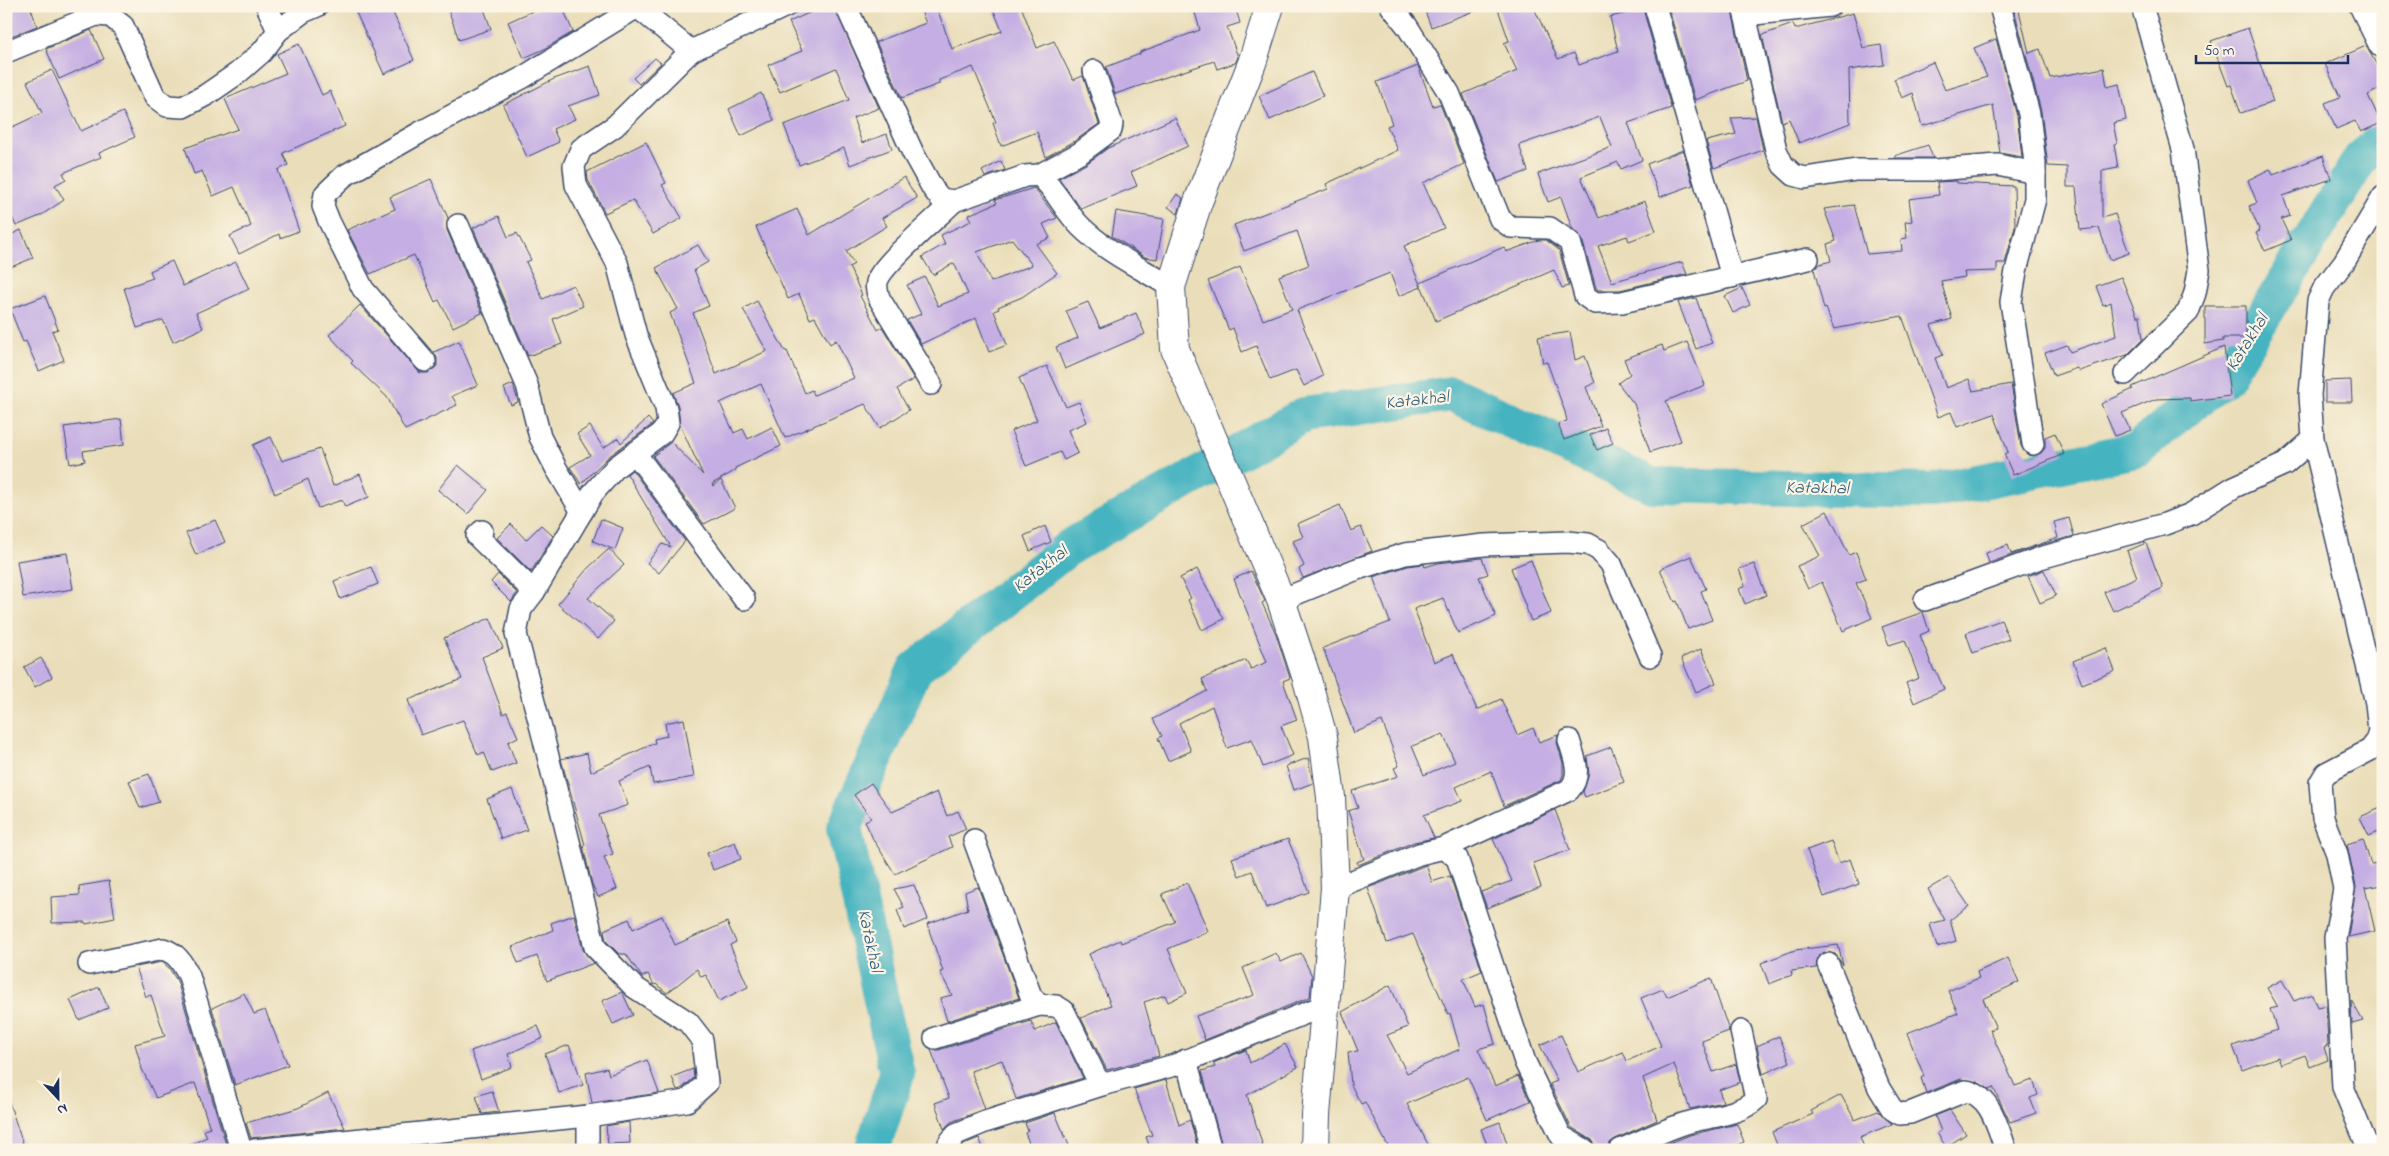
<svg xmlns="http://www.w3.org/2000/svg" width="2389" height="1156" font-family="'Indie Flower',sans-serif">
<style>
.lines{fill:none;stroke-linecap:round;stroke-linejoin:round}
.river{stroke:#45b3c0;stroke-width:36}
.building{fill:#c4aee3;fill-rule:evenodd}
.street-casing{stroke:#3a496c;stroke-width:24}
.secondary-casing{stroke:#3a496c;stroke-width:30}
.street{stroke:#fff;stroke-width:21}
.secondary{stroke:#fff;stroke-width:28}
.labels{text-anchor:middle;dominant-baseline:central;stroke-width:4.5;stroke-linejoin:round;paint-order:stroke}
.water-label{font-size:18px;font-style:italic;fill:#28577b;stroke:#fcf5e5}
</style>
<rect width="100%" height="100%" fill="#fcf5e5"/>
<filter id="ink" filterUnits="userSpaceOnUse"><feTurbulence type="fractalNoise" baseFrequency=".02" numOctaves="2"/><feDisplacementMap in="SourceGraphic" scale="10" xChannelSelector="R" yChannelSelector="G"/><feConvolveMatrix kernelMatrix="1 2 1 2 8 2 1 2 1" color-interpolation-filters="sRGB"/></filter>
<filter id="wash" filterUnits="userSpaceOnUse"><feTurbulence type="fractalNoise" baseFrequency=".0096" numOctaves="4" result="noise"/><feDisplacementMap in="SourceGraphic" scale="20" xChannelSelector="R" yChannelSelector="G"/><feGaussianBlur stdDeviation="1.12" result="paint"/><feColorMatrix in="noise" values="0 0 0 0 0 0 0 0 0 0 0 0 0 0 0 0 0 1.4 0 .05"/><feComposite in="paint" operator="in"/></filter>
<g filter="url(#wash)">
<rect width="100%" height="100%" fill="#eadeba"/>
<g class="lines">
<path class="river" d="M872,1150L897,1074L844,828L915,669L1071,546L1304,415L1452,394L1652,485L1933,491L2136,450L2226,377L2361,158L2383,139"/>
</g>
<g id="blocks">
<g class="building">
<path d="M16,6H30L37,26L6,38V10Z"/>
<path d="M353,6H390L414,60L384,74Z"/>
<path d="M447,6H483L491,29L459,40Z"/>
<path d="M544,6H562L573,32L544,49L524,58L508,22Z"/>
<path d="M824,6H834L879,108L853,118L862,143L887,134L892,149L850,165L844,148L799,165L784,125L849,100L836,68L780,92L768,65L802,51L789,22Z"/>
<path d="M919,6H936L952,49L1002,31L992,6H1021L1037,48L1054,41L1073,80L1083,76L1099,124L1073,142L1046,157L1037,132L1001,146L993,123L996,122L973,67L939,80V84L902,98L876,42L926,23Z"/>
<path d="M1193,6H1235L1240,23L1227,27L1238,57L1235,63L1217,69L1214,61L1115,94L1106,67L1140,54V52L1200,30Z"/>
<path d="M1423,6H1482V8L1431,27Z"/>
<path d="M1497,6H1533L1558,59L1574,53L1579,65L1618,51L1610,17L1643,9L1671,108L1628,123L1642,160L1621,169L1618,162L1581,177L1599,218L1645,201L1656,231L1629,241L1627,236L1598,246L1612,282L1682,262L1687,274L1620,290H1599L1596,288L1582,239L1572,228L1561,197L1548,202L1538,174L1612,147L1600,117L1519,145L1528,171L1498,182L1463,94L1517,71L1504,43L1509,41Z"/>
<path d="M1668,6H1731L1747,81L1695,100Z"/>
<path d="M2013,6H2018L2029,53L2040,49L2050,78L2104,68L2107,87L2119,84L2126,120L2113,123L2117,143L2114,144L2118,168L2102,171V218L2115,214L2129,253L2110,260L2099,228L2080,230L2076,187H2067V167L2048,166L2041,111Z"/>
<path d="M1853,13L1863,48L1881,45L1884,65L1849,70L1850,123L1799,143L1789,119L1782,122L1762,35L1793,24L1795,29Z"/>
<path d="M2248,28L2273,102L2241,113L2231,85L2228,86L2211,41Z"/>
<path d="M91,30L104,59L59,79L46,49Z"/>
<path d="M1996,39L2017,116L2022,157L2000,153L1993,105L1922,126L1913,93L1902,98L1894,79L1933,62L1945,90L1987,77L1974,48Z"/>
<path d="M299,44L322,95L330,91L345,126L283,153L288,165L278,170L299,231L280,238L279,234L239,254L230,236L251,226L234,187L213,196L202,171L194,174L185,148L238,129L225,99L286,73L277,54Z"/>
<path d="M2366,46L2383,76V87L2368,95L2381,123L2361,132L2355,121L2336,129L2325,103L2340,97L2325,64Z"/>
<path d="M655,58L661,63L639,84L633,78Z"/>
<path d="M590,66L600,95L568,106L575,119L553,129L559,142L527,157L503,105L554,79Z"/>
<path d="M1418,66L1433,106L1440,104L1464,164L1423,183L1444,228L1404,246L1421,287L1399,296L1390,273L1297,310L1323,376L1304,386L1296,370L1270,380L1256,346L1242,352L1233,328L1229,330L1208,281L1240,267L1263,320L1292,309L1279,276L1309,265L1297,231L1244,251L1234,225L1328,189L1326,184L1398,150L1387,126L1392,124L1377,82Z"/>
<path d="M52,70L81,131L123,112L135,137L99,153L101,157L63,173L66,179L55,185L64,200L40,216L16,226L6,204V130L42,113L27,82Z"/>
<path d="M1312,72L1323,96L1270,120L1259,96Z"/>
<path d="M761,93L774,120L741,136L729,109Z"/>
<path d="M1756,117L1763,150L1714,168L1706,141L1736,134L1731,118Z"/>
<path d="M1175,118L1188,146L1131,172L1137,186L1081,209L1059,178L1086,164L1108,148Z"/>
<path d="M646,142L666,183L662,185L682,218L653,234L633,200L605,213L588,180L587,172Z"/>
<path d="M1928,145L1933,158H1895L1894,156Z"/>
<path d="M1683,150L1693,185L1660,197L1647,164Z"/>
<path d="M2323,156L2331,179L2283,196L2290,216L2281,219L2291,240L2265,251L2256,233L2260,231L2249,206L2257,203L2248,180L2270,169L2273,175Z"/>
<path d="M1001,161L1005,170L985,177L982,171Z"/>
<path d="M904,177L917,198L882,218L887,226L846,251L854,264L849,267L862,295L860,296L878,330L882,327L914,379L897,389L909,410L880,428L865,404L785,438L761,384L720,403L734,433L743,429L748,439L772,427L781,446L735,468L736,470L712,484L713,486L721,480L735,508L704,524L653,456L671,442L703,475L680,425L678,406L673,393L696,383L670,313L678,309L656,268L698,245L708,262L694,270L709,306L693,313L716,374L767,351L743,309L757,301L785,351H787L805,393L812,390L814,395L854,378L836,340L830,344L815,317L810,319L799,294L788,299L756,227L797,209L809,235Z"/>
<path d="M431,179L448,218L447,230L482,313L453,327L439,300L435,302L414,255L370,274L347,230L395,209L390,197Z"/>
<path d="M1957,181V183L2014,186L2015,227L2005,263H1997V271L1964,272L1965,277L1941,281L1952,319L1931,325L1943,355L1935,358L1946,388L1969,379L1973,391L2011,384L2021,446L2028,455L2034,456L2041,453L2045,448V437L2055,433L2064,454L2013,475L2004,454L2008,452L1994,414L1957,427L1951,412L1938,417L1902,316L1834,329L1826,308L1824,309L1814,269L1820,264L1831,261L1827,244L1836,241L1824,209L1854,205L1867,254L1902,251L1901,239L1907,238L1905,222L1912,221L1909,199L1939,195L1937,182Z"/>
<path d="M1034,188L1057,218L1043,224L1050,238L1036,244L1057,273L1022,297L998,307L999,309L994,311L1007,345L989,352L976,318L921,344L907,320L921,314L907,285L925,277L938,306L968,294L954,263L933,275L922,257L945,244L941,235L971,221L968,215L997,203L995,200ZM1012,239L1032,265L991,282L977,252Z"/>
<path d="M1177,194L1183,198L1178,214L1168,207Z"/>
<path d="M1116,211L1164,219L1157,259L1145,257L1112,236Z"/>
<path d="M499,216L508,237L517,233L531,260L526,262L543,299L573,285L583,306L553,319L562,344L528,356L473,228Z"/>
<path d="M21,230L33,258L6,269V237Z"/>
<path d="M1539,240H1546L1559,250L1569,286L1562,288L1554,270L1436,321L1420,283L1504,247L1506,252Z"/>
<path d="M172,261L183,286L236,262L249,289L196,313L203,328L173,342L163,320L137,328L124,288L153,278L150,271Z"/>
<path d="M2121,277L2137,316H2140L2143,339L2127,355L2079,371L2077,368L2054,376L2045,353L2067,345L2070,352L2116,336L2111,302L2103,305L2096,286Z"/>
<path d="M1742,288L1750,305L1733,313L1725,296Z"/>
<path d="M45,296L58,329L52,331L64,360L39,371L26,341L23,342L10,309Z"/>
<path d="M1696,298L1712,343L1696,349L1678,302Z"/>
<path d="M1088,302L1100,328L1136,313L1145,334L1065,369L1056,347L1078,338L1066,311Z"/>
<path d="M360,305L420,373H428L437,366V358L434,352L459,341L478,385L452,396L457,405L405,430L387,397L351,363L353,361L329,335Z"/>
<path d="M2205,306H2246V338H2223V341L2205,344Z"/>
<path d="M1570,332L1575,360L1585,356L1595,383L1586,387L1601,426L1564,440L1558,424L1567,421L1565,412L1547,362L1543,363L1538,337Z"/>
<path d="M1687,342L1705,385L1666,401L1681,441L1650,452L1634,404L1618,383L1630,374L1624,359L1662,345L1664,351Z"/>
<path d="M2224,347L2230,396L2190,401V398L2156,399L2122,413L2130,430L2115,436L2101,404L2133,389L2132,387Z"/>
<path d="M1047,366L1066,407L1079,402L1087,422L1068,430L1078,453L1064,460L1060,452L1026,466L1011,431L1037,420L1019,378Z"/>
<path d="M2351,380L2352,402H2325V381Z"/>
<path d="M513,384L518,402L511,405L504,388Z"/>
<path d="M648,418L653,424L608,457L581,484L570,467L590,455L577,434L590,426L603,448L618,438L621,443Z"/>
<path d="M121,419L124,445L83,451L85,461L70,464L64,427Z"/>
<path d="M1606,428L1613,443L1597,450L1590,435Z"/>
<path d="M271,437L282,461L320,449L333,486L360,474L369,497L345,507L342,500L318,508L308,479L275,494L253,445Z"/>
<path d="M458,465L488,490L468,514L438,490Z"/>
<path d="M632,470L685,541L659,573L647,563L662,544L671,547L627,474Z"/>
<path d="M1340,505L1351,531L1361,527L1372,551L1303,578L1299,569L1304,566L1293,541L1303,537L1297,524Z"/>
<path d="M1827,511L1849,555L1856,552L1866,579L1856,583L1872,618L1843,631L1822,582L1808,589L1797,566L1820,556L1803,524Z"/>
<path d="M2069,518L2074,536L2036,546L1989,563L1986,553L2008,545L2011,554L2058,538L2054,522Z"/>
<path d="M601,519L623,528L615,550L593,541Z"/>
<path d="M215,520L225,542L196,555L186,533Z"/>
<path d="M511,524L526,540L541,525L553,536L531,572L497,538Z"/>
<path d="M1045,526L1051,542L1030,551L1024,536Z"/>
<path d="M2146,543L2163,588L2113,611L2104,592L2137,577L2127,551Z"/>
<path d="M609,549L624,565L588,598L614,621L598,639L558,604L588,568Z"/>
<path d="M67,553L73,589L23,597L17,561Z"/>
<path d="M1691,556L1706,589L1701,591L1712,620L1688,629L1677,601L1675,602L1660,569Z"/>
<path d="M1482,558L1488,574L1479,577L1496,616L1458,633L1443,598L1414,609L1434,662L1453,654L1477,710L1501,699L1517,735L1533,728L1539,742L1558,735L1557,743L1563,763V775L1561,780L1504,806L1491,771L1456,787L1462,801L1424,815L1434,838L1414,842L1358,865L1357,862L1364,859L1348,811L1358,808L1352,791L1398,776L1394,768L1399,766L1382,721L1354,733L1323,648L1390,622L1373,577L1408,566L1424,564L1425,567L1438,563ZM1443,734L1455,762L1424,775L1412,746Z"/>
<path d="M1531,560L1551,613L1531,621L1511,568Z"/>
<path d="M1754,564L1766,595L1745,604L1739,589L1745,586L1739,569Z"/>
<path d="M371,567L378,584L340,599L334,581Z"/>
<path d="M1197,569L1224,619L1202,630L1188,600L1191,598L1180,578Z"/>
<path d="M2044,570L2056,596L2040,603L2028,576Z"/>
<path d="M1251,571L1265,601L1262,603L1276,634L1290,678L1283,681L1297,720L1281,726L1293,755L1263,767L1252,739L1227,748L1212,706L1179,723L1191,751L1168,761L1158,738L1162,736L1153,719L1207,691L1202,679L1246,660L1251,669L1267,662L1234,579Z"/>
<path d="M498,574L517,593L511,602L491,582Z"/>
<path d="M1923,612L1929,631L1920,635L1934,671H1936L1944,689L1914,703L1906,683L1919,678L1905,640L1889,645L1882,627Z"/>
<path d="M490,618L503,648L482,657L503,714L507,712L518,737L508,742L516,763L492,772L484,752L478,755L463,720L421,735L408,700L462,679L444,638Z"/>
<path d="M2001,620L2009,639L1973,653L1966,633Z"/>
<path d="M2106,648L2115,671L2082,684L2073,661Z"/>
<path d="M1701,649L1716,683L1696,692L1681,658Z"/>
<path d="M41,658L52,677L35,687L24,667Z"/>
<path d="M684,719L694,777L653,784L650,767L619,781L628,805L599,815L613,854L604,857L617,889L598,897L592,884L583,846L585,845L561,759L587,753L591,772L655,743L654,739L667,736L665,723Z"/>
<path d="M1611,747L1624,782L1585,797L1583,792L1589,774L1587,756Z"/>
<path d="M1308,758L1313,783L1294,790L1286,766Z"/>
<path d="M149,774L159,802L140,808L129,781Z"/>
<path d="M871,783L892,812L937,792L947,816L958,811L966,829L948,837L952,847L895,874L873,839L865,821L871,818L854,795Z"/>
<path d="M512,789L527,830L501,839L487,799Z"/>
<path d="M2383,807V830L2369,836L2360,817Z"/>
<path d="M1555,810L1570,850L1533,863L1541,887L1487,908L1481,892L1512,881L1493,839Z"/>
<path d="M1288,839L1309,892L1266,908L1252,871L1239,876L1232,858Z"/>
<path d="M2363,839L2371,864L2383,862V885L2365,888L2375,931L2348,937L2356,887L2347,844Z"/>
<path d="M1831,841L1839,863L1850,859L1859,884L1824,897L1807,850Z"/>
<path d="M735,842L741,859L713,870L707,853Z"/>
<path d="M1426,865L1432,882L1450,876L1482,971L1463,979L1475,1007L1484,1004L1495,1044L1478,1049L1495,1086L1518,1076L1530,1101L1487,1120L1468,1077L1407,1104L1431,1150H1390L1365,1102L1361,1104L1351,1085L1348,1052L1358,1051L1342,1012L1390,985L1408,1027L1387,1035L1407,1073L1460,1049L1450,1013L1448,1014L1413,934L1387,943L1368,888Z"/>
<path d="M1949,877L1969,906L1950,920L1956,941L1937,947L1930,924L1945,920L1928,889Z"/>
<path d="M109,881L115,918L86,924L85,922L52,923L51,897L80,895L79,886Z"/>
<path d="M1187,883L1208,931L1168,949L1187,993L1168,1002L1165,995L1144,1002L1159,1056L1107,1070L1081,1018L1111,1005L1089,954L1120,940L1121,943L1175,922L1162,894Z"/>
<path d="M914,885L928,919L904,929L897,910L904,907L894,889Z"/>
<path d="M978,887L1019,998L947,1021L940,998L952,995L940,972L943,971L927,924L968,909L965,892Z"/>
<path d="M574,915L583,950L594,963L547,981L537,956L518,963L512,947L553,930L551,923Z"/>
<path d="M662,916L675,945L727,922L736,942L730,945L748,987L719,1001L706,975L701,977L697,969L667,993L656,984L654,985L648,974L642,977L626,954H619L606,941L604,930L629,919L633,929Z"/>
<path d="M1838,945L1843,965L1835,954L1824,952L1818,957L1816,968L1791,971L1792,975L1769,984L1761,963L1795,950Z"/>
<path d="M1276,953L1281,962L1301,953L1312,976L1310,997L1205,1040L1196,1016L1254,995L1243,968Z"/>
<path d="M2008,958L2019,982L1983,999L1996,1028L1990,1030L2015,1086L2033,1080L2038,1095L2030,1098L2036,1113L2010,1122L1993,1087L1989,1089L1977,1082L1961,1079L1926,1093L1921,1078L1924,1076L1907,1033L1958,1013L1948,991L1979,978L1977,972Z"/>
<path d="M162,962L169,968L177,981L227,1148L223,1150H179L207,1137L204,1130L210,1128L195,1083L156,1098L142,1069L135,1044L165,1036L151,995L146,997L136,967Z"/>
<path d="M1711,978L1729,1031L1702,1041L1713,1072L1736,1064L1740,1082L1719,1090L1723,1102L1690,1109L1674,1064L1643,1078L1657,1120L1615,1139L1610,1143L1608,1150H1597L1592,1140L1571,1127L1550,1084L1557,1081L1540,1045L1561,1035L1578,1072L1623,1052L1627,1061L1661,1046L1641,998L1663,989L1667,997Z"/>
<path d="M2282,980L2294,1001L2312,994L2317,1007L2326,1005L2328,1046L2324,1047L2328,1060L2310,1067L2305,1055L2281,1064L2278,1057L2242,1070L2233,1046L2277,1030L2270,1009L2278,1007L2267,988Z"/>
<path d="M99,987L108,1008L79,1020L70,1000Z"/>
<path d="M622,992L633,1015L613,1024L602,1001Z"/>
<path d="M244,993L254,1014L265,1010L288,1065L235,1085L212,1008Z"/>
<path d="M2351,1000L2363,1021L2352,1024Z"/>
<path d="M1031,1021L1035,1031L1056,1022L1083,1078L1016,1099L1002,1060L971,1071L985,1109L951,1122L944,1129L935,1103L949,1098L931,1050H939Z"/>
<path d="M538,1026L543,1038L508,1054L512,1067L481,1079L471,1051Z"/>
<path d="M1779,1036L1790,1062L1763,1074L1757,1046Z"/>
<path d="M1285,1044L1298,1067L1247,1095L1264,1150H1223L1202,1071L1215,1067L1213,1063L1246,1050L1250,1063Z"/>
<path d="M569,1045L583,1085L559,1093L545,1054Z"/>
<path d="M647,1060L659,1093L592,1103L586,1073L607,1068L609,1075Z"/>
<path d="M693,1069L694,1078L681,1089L677,1090L672,1077Z"/>
<path d="M1166,1080L1179,1125L1190,1120L1198,1150H1151L1146,1137L1152,1135L1134,1089Z"/>
<path d="M492,1091L499,1112L482,1114L476,1096Z"/>
<path d="M328,1093L345,1128L251,1138L246,1123L298,1108Z"/>
<path d="M1841,1095L1855,1120L1878,1111L1892,1124L1860,1137L1865,1150H1779L1772,1132L1813,1114L1811,1111Z"/>
<path d="M9,1102L25,1150H6V1103Z"/>
<path d="M1950,1110L1966,1134L1946,1147L1937,1133L1941,1131L1935,1116Z"/>
<path d="M1055,1113L1071,1150H1032L1025,1133L1028,1131L1025,1123Z"/>
<path d="M629,1122L630,1143L608,1144L606,1126Z"/>
<path d="M1500,1122L1509,1150H1489L1481,1129Z"/>
<path d="M1737,1124L1744,1142L1725,1150H1652L1690,1135Z"/>
<path d="M979,1138L984,1150H960L964,1144Z"/>
</g>
</g>
</g>
<g filter="url(#ink)">
<use href="#blocks" fill-opacity="0" stroke="#3a496c" stroke-width="1"/>
<g class="lines">
<g class="street-casing">
<g id="street">
<path d="M267,6L278,31"/>
<path d="M636,6L691,51"/>
<path d="M846,6L913,153L933,189L941,199L954,201L1025,176L1039,175C1056,190 1064,210 1080,226C1106,252 1141,268 1171,287"/>
<path d="M1391,6L1407,26L1449,93L1500,219L1511,227L1550,228L1570,242L1585,296L1595,303L1622,302L1808,259"/>
<path d="M1655,6L1732,277"/>
<path d="M1743,6L1776,150L1783,165L1794,175L1805,178L1856,170H1935L1998,165L2035,173"/>
<path d="M2000,6L2029,114L2035,163V199L2016,271L2011,302L2033,444"/>
<path d="M2360,6L2380,46"/>
<path d="M1745,15L1830,6"/>
<path d="M6,52L96,15L110,16L123,26L155,97L167,106L183,107L206,95L238,73L262,52L278,31L303,12L317,6"/>
<path d="M1039,175L1080,153L1111,130L1112,124L1094,71"/>
<path d="M458,225L527,385L540,437L556,468L582,512"/>
<path d="M425,361L363,289L329,221L323,206L325,194L344,176L421,132L522,78L637,7"/>
<path d="M2125,374L2188,312L2195,293L2199,270L2183,149L2142,6"/>
<path d="M931,384L879,298C877,291 875,286 878,279C885,262 938,217 954,201"/>
<path d="M635,453L744,599"/>
<path d="M482,531L477,536L534,592"/>
<path d="M1281,600L1357,569L1405,554L1484,545L1568,542L1588,544L1599,550L1611,564L1650,656"/>
<path d="M1925,600L2040,558L2165,524L2191,514L2234,487L2285,464L2313,439"/>
<path d="M974,840L1031,996L1039,1005L1056,1006L1064,1011L1097,1079L1105,1084L1175,1065L1326,1005"/>
<path d="M1444,848L1569,790C1583,775 1574,758 1569,740"/>
<path d="M1335,888L1419,854L1444,848L1457,858L1525,1062L1561,1136L1585,1150"/>
<path d="M89,964L163,949C178,954 182,963 189,976L241,1150"/>
<path d="M1828,964L1879,1088L1892,1109L1900,1114L1910,1113L1965,1091C1991,1094 1998,1129 2006,1150"/>
<path d="M935,1038L1039,1005"/>
<path d="M1186,1060L1211,1150"/>
<path d="M588,1116V1150"/>
<path d="M254,1150L588,1116L687,1101L707,1083L702,1040L688,1022L634,987L595,947L543,736L516,634L521,609L534,592L593,493L616,467L662,433L668,423L666,408L636,335L617,263L576,185L574,166L581,149L615,126L691,51L786,6"/>
<path d="M947,1150L949,1143L956,1134L985,1122L1105,1084"/>
<path d="M1620,1150C1642,1141 1664,1130 1686,1123C1709,1116 1738,1116 1756,1099L1741,1031"/>
<path d="M2369,1150L2343,1087L2335,938L2344,889L2337,854L2323,818L2320,783L2326,773L2370,750L2376,742L2379,730L2376,703L2313,439L2310,395L2318,301L2324,288L2344,262L2383,197"/>
</g>
</g>
<g class="secondary-casing">
<path id="secondary" d="M1270,6L1252,63L1198,202L1171,287L1175,349L1281,600L1306,676L1323,737L1331,797L1335,888L1316,1115L1315,1150"/>
</g>
<use href="#street" class="street"/>
<use href="#secondary" class="secondary"/>
</g>
</g>
<g class="labels">
<g class="water-label">
<text transform="translate(2248 343) rotate(-58)">Katakhal</text>
<text transform="translate(1417 401) rotate(-6)">Katakhal</text>
<text transform="translate(1817 489) rotate(1)">Katakhal</text>
<text transform="translate(1041 570) rotate(-38)">Katakhal</text>
<text transform="translate(869 941) rotate(78)">Katakhal</text>
</g>
</g>
<rect width="2389" height="1156" fill="none" stroke="#fcf5e5" stroke-width="25"/>
<g transform="translate(58 1098) rotate(158)" stroke="#fcf5e5" stroke-width="4" paint-order="stroke">
<path d="M0-4L9 19L0 12L-9 19Z" fill="#1b2f5e"/>
<text y="-8" font-size="14" font-weight="bold" text-anchor="middle" fill="#1b2f5e">N</text>
</g>
<path d="M2196 55v8h152v-8" fill="none" stroke="#1b2f5e" stroke-width="2.5"/>
<text x="2204" y="55" font-size="15" fill="#1b2f5e" stroke="#fcf5e5" stroke-width="4" paint-order="stroke">50 m</text>
</svg>
